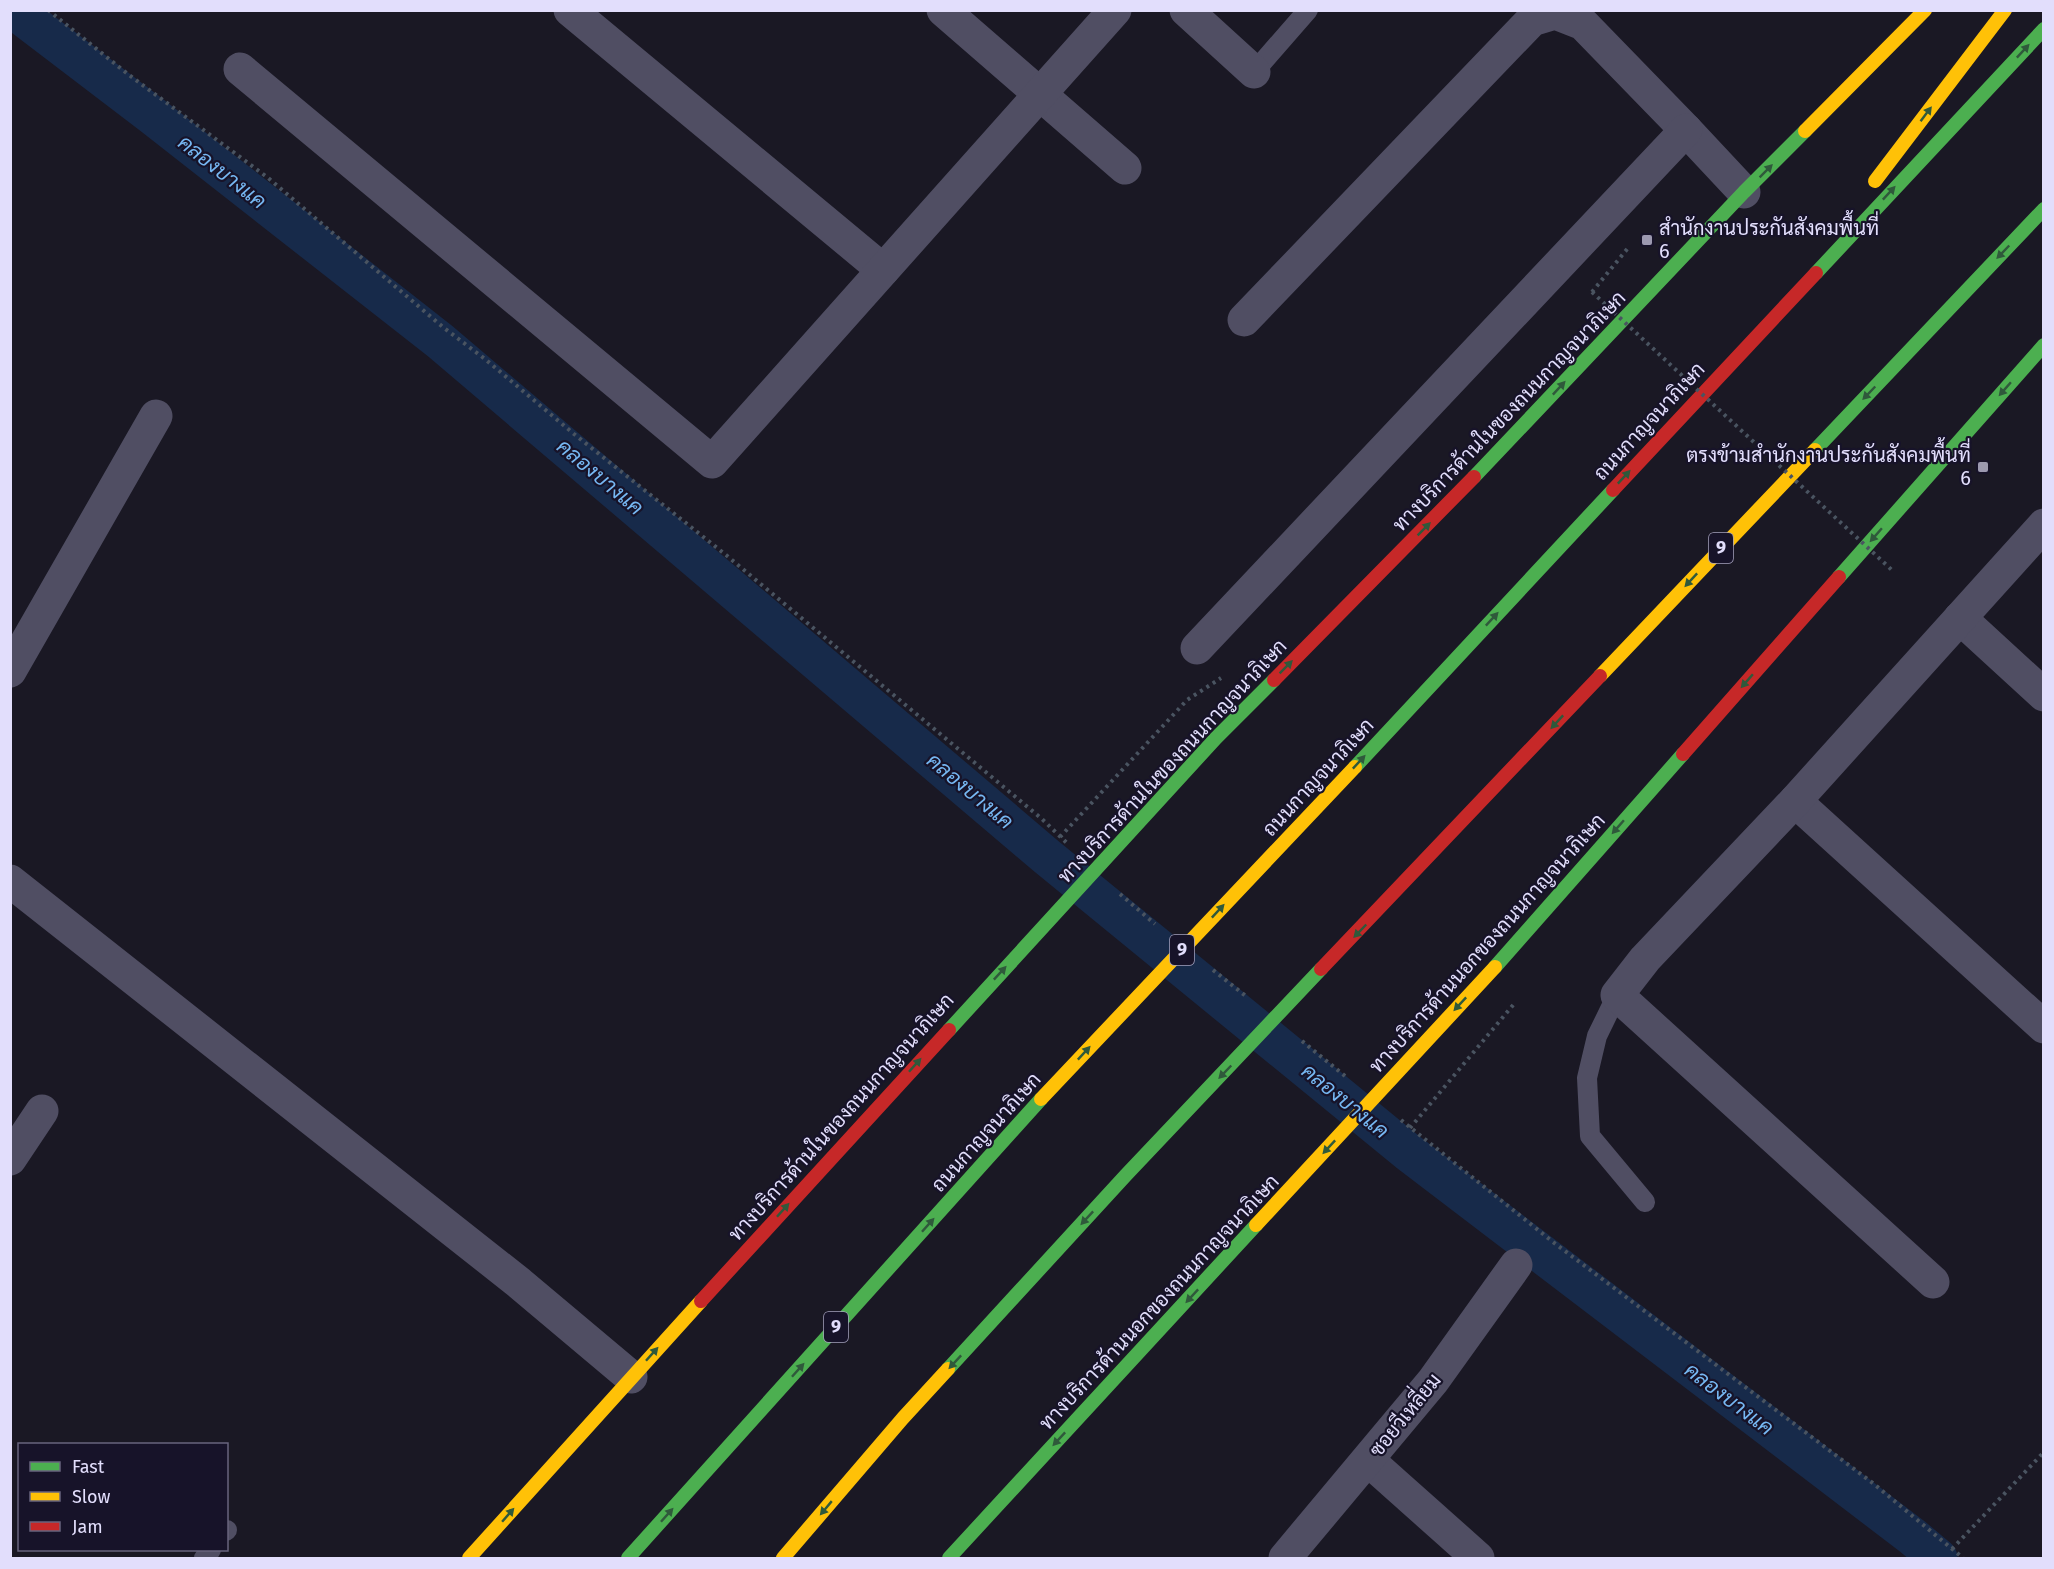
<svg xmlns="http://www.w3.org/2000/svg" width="2054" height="1569" font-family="'Fira Sans',Sarabun,sans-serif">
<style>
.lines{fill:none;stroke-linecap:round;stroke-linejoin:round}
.canal{stroke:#172a4a;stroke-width:39}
.path{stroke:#4a5461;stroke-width:4;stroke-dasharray:3 4.5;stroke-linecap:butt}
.lane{stroke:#504e63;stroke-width:20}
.street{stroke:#504e63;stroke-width:33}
.fast{stroke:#4caf50;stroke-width:14}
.slow{stroke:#ffc107;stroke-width:14}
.jam{stroke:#c62828;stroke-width:14}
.path-bridge{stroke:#4a5461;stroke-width:4;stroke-dasharray:3 4.5;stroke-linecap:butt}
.oneway{fill:#2f593b}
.poi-dot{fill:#9c99b0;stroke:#171329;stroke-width:2}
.labels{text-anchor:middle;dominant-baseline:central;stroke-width:4.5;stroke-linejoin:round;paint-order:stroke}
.shield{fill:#171329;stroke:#a5a1bd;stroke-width:1.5}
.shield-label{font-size:18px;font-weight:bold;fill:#e2defc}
.poi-label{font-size:20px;fill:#e2defc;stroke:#171329;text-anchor:start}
.street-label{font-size:20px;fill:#e2defc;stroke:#171329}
.water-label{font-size:21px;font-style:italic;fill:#76b7f2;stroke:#171329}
</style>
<rect width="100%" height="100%" fill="#1a1824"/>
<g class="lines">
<path class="canal" d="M14,10L153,116L440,341L1046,856L1408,1152L1913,1537L1938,1558"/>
<g class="path">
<path d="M48,10L129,75L267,177L444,328L485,359L574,434L726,555L1042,819L1069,845"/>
<path d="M1592,292L1628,248"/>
<path d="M1060,837L1187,700L1221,678"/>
<path d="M1120,894L1155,924"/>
<path d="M1213,970L1247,997"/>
<path d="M1302,1041L1345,1076"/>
<path d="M1401,1120L1553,1242L1874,1484L1963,1558"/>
<path d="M1410,1128L1514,1004"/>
<path d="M1952,1549L2044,1452"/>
</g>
<g class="lane">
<path d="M1254,72L1308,10"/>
<path d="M1617,995L1597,1036L1587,1078L1590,1136L1645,1202"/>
<path d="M226,1531L227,1530"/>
<path d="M204,1558L211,1550"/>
</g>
<g class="street">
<path d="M570,10L883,270"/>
<path d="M943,10L1125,168"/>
<path d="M1186,10L1254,72"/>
<path d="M240,69L712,462L1115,10"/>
<path d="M1244,320L1532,20L1555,13L1583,24L1686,130L1744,192"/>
<path d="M1960,618L2044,695"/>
<path d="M1197,648L1686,130"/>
<path d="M10,671L156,416"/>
<path d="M1795,801L2044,1027"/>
<path d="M10,881L518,1282L631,1377"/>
<path d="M10,1159L42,1111"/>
<path d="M1933,1282L1617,995L1645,959L1795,801L2044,525"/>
<path d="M1368,1460L1478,1558"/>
<path d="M1285,1558L1433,1381L1516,1265"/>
</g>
<g class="fast">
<path d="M1816,273L2044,29"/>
<path d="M1815,450L2044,209"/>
<path d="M1474,477L1744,192L1805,131"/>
<path d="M1839,577L2044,345"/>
<path d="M1355,767L1613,490"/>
<path d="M1495,967L1683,754"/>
<path d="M949,1030L1216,738L1274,680"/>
<path d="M948,1369L1126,1175L1321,969"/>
<path d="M628,1558L1041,1099"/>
<path d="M949,1558L1256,1225"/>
</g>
<g class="slow">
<path d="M1805,131L1925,10"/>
<path d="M1875,181L2005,10"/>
<path d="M1600,676L1815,450"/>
<path d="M1041,1099L1355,767"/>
<path d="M1256,1225L1495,967"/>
<path d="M469,1558L701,1301"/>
<path d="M783,1558L903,1418L948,1369"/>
</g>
<g class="jam">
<path d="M1613,490L1816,273"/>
<path d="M1274,680L1474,477"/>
<path d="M1683,754L1839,577"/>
<path d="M1321,969L1600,676"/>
<path d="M701,1301L949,1030"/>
</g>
<path class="path-bridge" d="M1592,292L1894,572"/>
</g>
<defs><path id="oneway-solid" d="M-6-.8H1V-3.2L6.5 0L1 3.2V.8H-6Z" transform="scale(1.5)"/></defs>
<g class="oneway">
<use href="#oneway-solid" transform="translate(2023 51) rotate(-47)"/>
<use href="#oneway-solid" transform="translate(1926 114) rotate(-53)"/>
<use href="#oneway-solid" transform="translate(1766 171) rotate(-45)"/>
<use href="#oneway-solid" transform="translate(1889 193) rotate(-47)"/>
<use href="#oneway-solid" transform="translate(2003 252) rotate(134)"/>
<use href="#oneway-solid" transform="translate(1559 388) rotate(-47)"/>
<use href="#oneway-solid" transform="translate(2005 389) rotate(131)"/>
<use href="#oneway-solid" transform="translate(1869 393) rotate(134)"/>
<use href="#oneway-solid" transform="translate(1624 477) rotate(-47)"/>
<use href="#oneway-solid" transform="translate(1424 529) rotate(-45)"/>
<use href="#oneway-solid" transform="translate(1876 535) rotate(131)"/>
<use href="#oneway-solid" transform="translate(1691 580) rotate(133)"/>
<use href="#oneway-solid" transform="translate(1492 619) rotate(-47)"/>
<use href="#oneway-solid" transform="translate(1286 667) rotate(-45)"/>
<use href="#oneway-solid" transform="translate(1747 681) rotate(131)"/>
<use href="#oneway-solid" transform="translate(1557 722) rotate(133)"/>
<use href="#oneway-solid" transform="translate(1359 762) rotate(-47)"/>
<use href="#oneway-solid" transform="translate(1618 827) rotate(131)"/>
<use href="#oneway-solid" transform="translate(1218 911) rotate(-47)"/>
<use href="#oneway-solid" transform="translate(1360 931) rotate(134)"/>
<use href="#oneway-solid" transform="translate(1000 973) rotate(-47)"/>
<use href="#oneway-solid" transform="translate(1460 1004) rotate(133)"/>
<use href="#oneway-solid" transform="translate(1084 1053) rotate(-47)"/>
<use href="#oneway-solid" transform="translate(915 1065) rotate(-48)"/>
<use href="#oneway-solid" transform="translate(1225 1072) rotate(134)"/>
<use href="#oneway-solid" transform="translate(1329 1147) rotate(133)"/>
<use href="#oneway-solid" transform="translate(783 1210) rotate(-48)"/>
<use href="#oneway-solid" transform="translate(1087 1218) rotate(133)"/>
<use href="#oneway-solid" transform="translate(928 1225) rotate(-48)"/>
<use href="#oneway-solid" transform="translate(1192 1296) rotate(133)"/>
<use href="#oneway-solid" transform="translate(652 1354) rotate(-48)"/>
<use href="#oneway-solid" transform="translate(955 1362) rotate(133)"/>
<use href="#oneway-solid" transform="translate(798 1370) rotate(-48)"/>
<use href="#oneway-solid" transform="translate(1059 1439) rotate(133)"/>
<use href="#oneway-solid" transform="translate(826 1508) rotate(130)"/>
<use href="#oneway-solid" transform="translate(508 1515) rotate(-49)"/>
<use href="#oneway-solid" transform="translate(667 1515) rotate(-48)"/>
</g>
<g class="poi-dot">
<rect x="1641" y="234" width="12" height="12" rx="3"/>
<rect x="1977" y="461" width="12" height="12" rx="3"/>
</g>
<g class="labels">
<g class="shield">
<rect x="1709" y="533" width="24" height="30" rx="4.5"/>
<rect x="1170" y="935" width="24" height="30" rx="4.5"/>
<rect x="824" y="1312" width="24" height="30" rx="4.5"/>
</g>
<g class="shield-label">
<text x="1721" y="548">9</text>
<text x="1182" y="950">9</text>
<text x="836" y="1327">9</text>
</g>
<g class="poi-label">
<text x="1659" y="228">สำนักงานประกันสังคมพื้นที่<tspan x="1659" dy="23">6</tspan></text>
<text x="1971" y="455" text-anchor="end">ตรงข้ามสำนักงานประกันสังคมพื้นที่<tspan x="1971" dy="23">6</tspan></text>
</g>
<g class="street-label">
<text transform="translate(1509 411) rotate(-46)">ทางบริการด้านในของถนนกาญจนาภิเษก</text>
<text transform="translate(1649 421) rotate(-47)">ถนนกาญจนาภิเษก</text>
<text transform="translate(1172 761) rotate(-47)">ทางบริการด้านในของถนนกาญจนาภิเษก</text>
<text transform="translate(1318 777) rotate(-47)">ถนนกาญจนาภิเษก</text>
<text transform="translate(1487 943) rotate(-48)">ทางบริการด้านนอกของถนนกาญจนาภิเษก</text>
<text transform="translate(841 1117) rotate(-48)">ทางบริการด้านในของถนนกาญจนาภิเษก</text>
<text transform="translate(986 1132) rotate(-48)">ถนนกาญจนาภิเษก</text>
<text transform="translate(1159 1302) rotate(-47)">ทางบริการด้านนอกของถนนกาญจนาภิเษก</text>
<text transform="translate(1405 1415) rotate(-51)">ซอยวีเหลี่ยม</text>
</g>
<g class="water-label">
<text transform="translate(222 172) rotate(38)">คลองบางแค</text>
<text transform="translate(600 477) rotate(40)">คลองบางแค</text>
<text transform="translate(970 791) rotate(40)">คลองบางแค</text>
<text transform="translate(1345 1101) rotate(39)">คลองบางแค</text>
<text transform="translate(1729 1399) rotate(37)">คลองบางแค</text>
</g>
</g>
<rect width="2054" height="1569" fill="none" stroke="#e2defc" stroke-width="24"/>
<rect x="18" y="1443" width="210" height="108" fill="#171329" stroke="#68647d" stroke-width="1.5"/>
<rect x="30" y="1462" width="30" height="9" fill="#4caf50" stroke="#68647d" stroke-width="1.5"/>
<text x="72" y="1473" font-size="18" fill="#e2defc">Fast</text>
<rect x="30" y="1492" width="30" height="9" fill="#ffc107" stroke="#68647d" stroke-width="1.5"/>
<text x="72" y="1503" font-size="18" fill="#e2defc">Slow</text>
<rect x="30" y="1522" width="30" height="9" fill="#c62828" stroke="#68647d" stroke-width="1.5"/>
<text x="72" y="1533" font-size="18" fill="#e2defc">Jam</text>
</svg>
